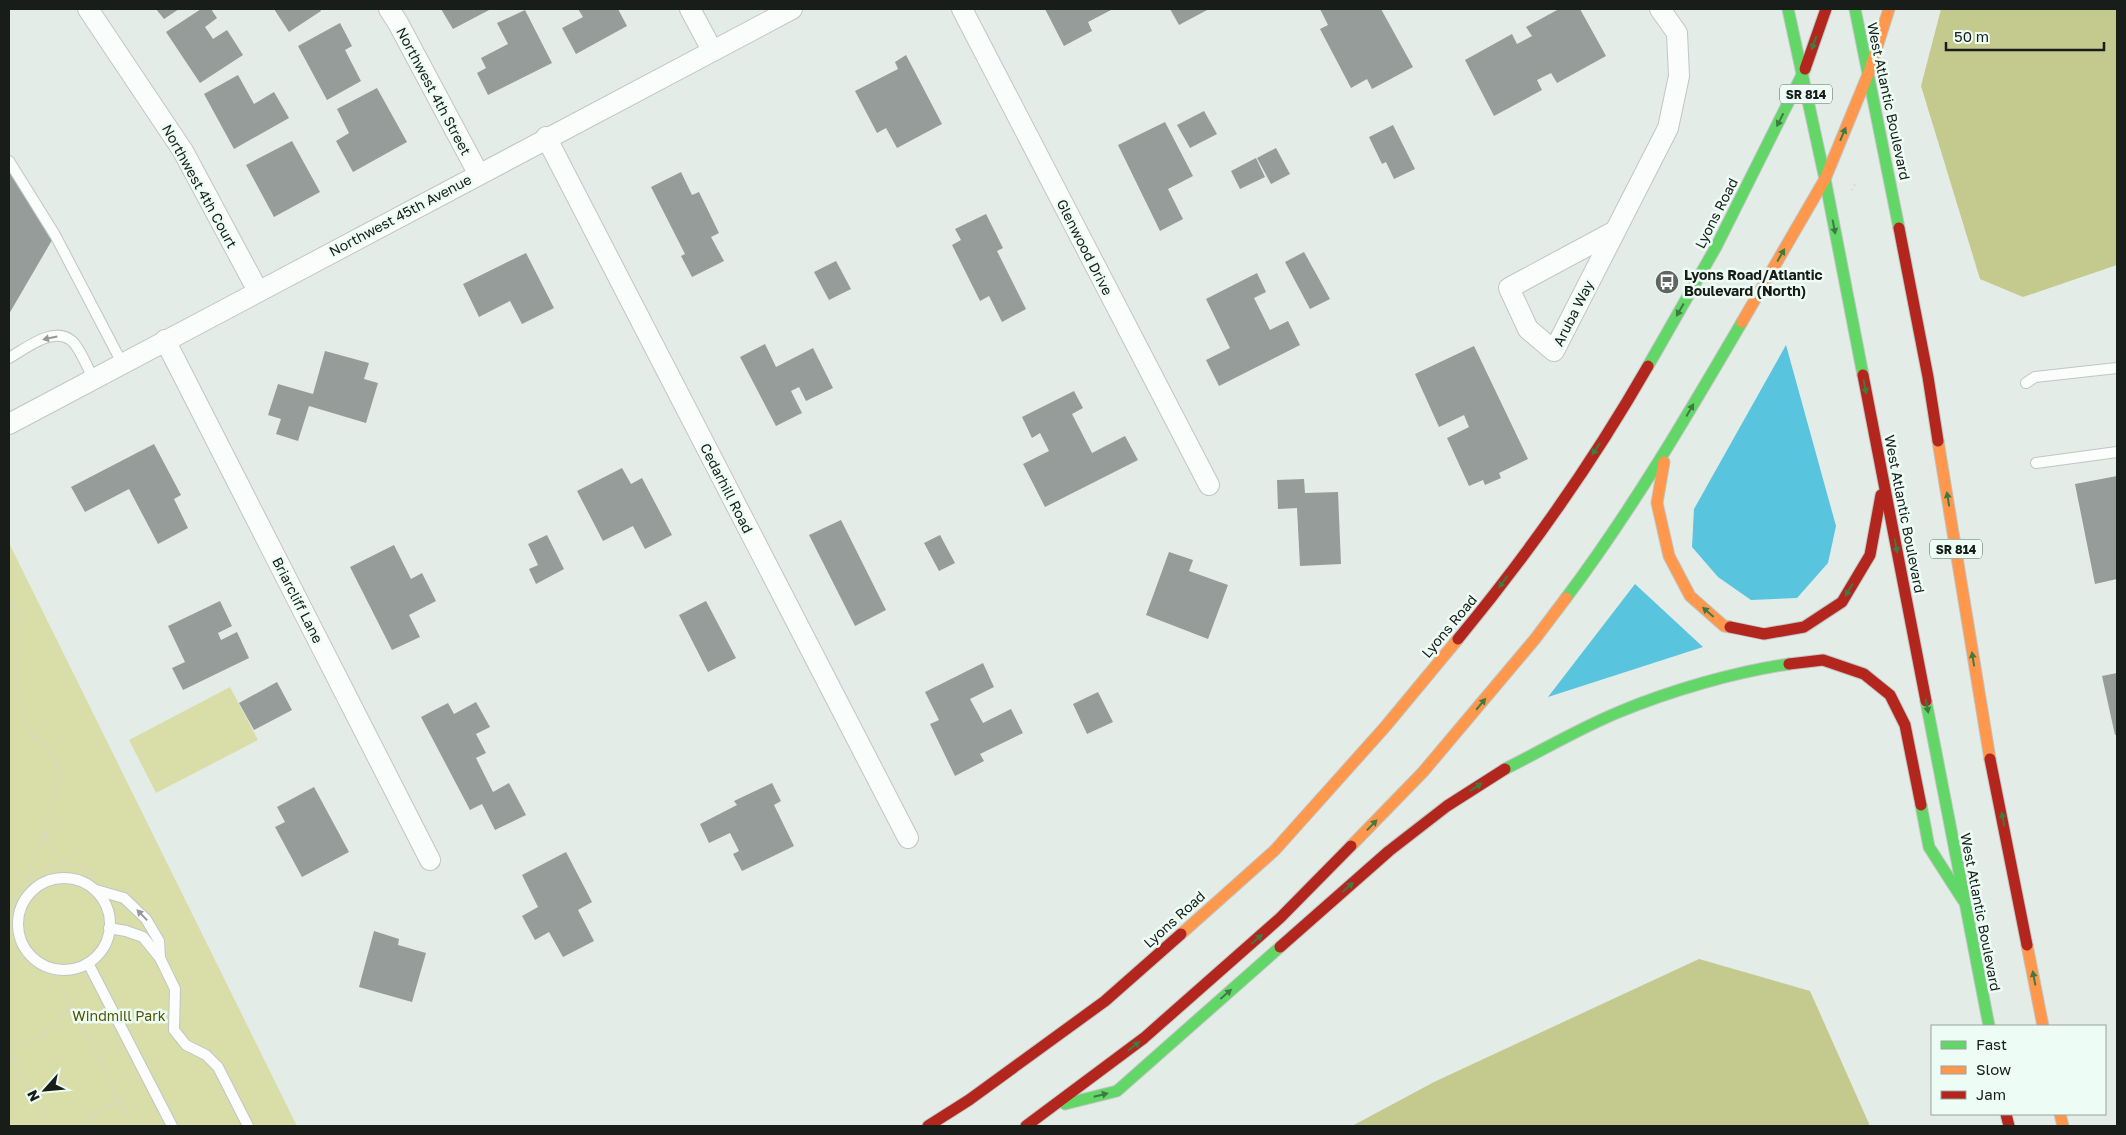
<svg xmlns="http://www.w3.org/2000/svg" width="2126" height="1135" font-family="'Golos Text',sans-serif">
<style>
.green{fill:#d9dea9}
.forest{fill:#c4c98e}
.water{fill:#59c4de}
.building{fill:#959c99}
.lines{fill:none;stroke-linecap:round;stroke-linejoin:round}
.lane-casing{stroke:#c0c6c3;stroke-width:12}
.street-casing{stroke:#c0c6c3;stroke-width:22}
.fast-casing{stroke:#c0c6c3;stroke-width:13}
.slow-casing{stroke:#c0c6c3;stroke-width:13}
.jam-casing{stroke:#c0c6c3;stroke-width:13}
.path{stroke:#d3d6d4;stroke-width:3;stroke-dasharray:1 4;stroke-linecap:butt}
.lane{stroke:#fbfcfc;stroke-width:10}
.street{stroke:#fbfcfc;stroke-width:20}
.fast{stroke:#63d668;stroke-width:11}
.slow{stroke:#ff974d;stroke-width:11}
.jam{stroke:#b3261e;stroke-width:11}
.oneway{fill:#3e7a41}
.oneway2{fill:#959896}
.labels{text-anchor:middle;dominant-baseline:central;stroke-width:5;stroke-linejoin:round;paint-order:stroke}
.shield{fill:#edfdf5;stroke:#58605c;stroke-width:1}
.shield-label{font-size:12px;font-weight:bold;fill:#181d1a}
.street-label{font-size:14px;fill:#181d1a;stroke:#edfdf5}
.poi-label{font-size:14px;font-weight:bold;fill:#181d1a;stroke:#edfdf5;text-anchor:start}
.park-label{font-size:14px;fill:#525200;stroke:#edfdf5}
</style>
<rect width="100%" height="100%" fill="#e4ece8"/>
<g class="green">
<path d="M9,543L297,1126H9Z"/>
<path d="M230,687L258,740L156,793L129,740Z"/>
</g>
<g class="forest">
<path d="M1941,9H2117V265L2023,297L1980,279L1921,86Z"/>
<path d="M1699,959L1810,991L1870,1126H1352L1434,1082Z"/>
</g>
<g class="water">
<path d="M1786,345L1836,526L1828,563L1797,598L1751,600L1718,577L1692,547L1694,509Z"/>
<path d="M1635,584L1703,647L1548,697Z"/>
</g>
<g class="building">
<path d="M156,9H179L164,19Z"/>
<path d="M201,9H211L217,18L205,27L213,39L227,30L243,55L200,83L166,32Z"/>
<path d="M274,9H320L321,11L289,32Z"/>
<path d="M441,9H491L453,29Z"/>
<path d="M578,9H618L627,26L576,54L562,28L583,17Z"/>
<path d="M1045,9H1113L1088,22L1092,31L1064,46Z"/>
<path d="M1170,9H1209L1179,25Z"/>
<path d="M1320,9H1381L1413,67L1372,89L1367,79L1351,88L1320,29L1328,25Z"/>
<path d="M1559,9H1580L1606,56L1557,83L1551,73L1537,80L1542,90L1494,116L1465,60L1512,34L1517,44L1532,36L1526,27Z"/>
<path d="M525,10L552,63L488,95L477,73L486,68L481,58L508,44L497,23Z"/>
<path d="M340,23L352,46L345,50L361,81L327,100L298,46Z"/>
<path d="M906,55L942,124L897,148L886,128L877,133L855,91L898,69L895,62Z"/>
<path d="M238,75L254,104L274,92L289,118L234,149L204,94Z"/>
<path d="M377,88L407,142L353,172L336,141L349,133L337,109Z"/>
<path d="M1204,111L1217,134L1190,148L1177,125Z"/>
<path d="M1165,122L1193,176L1168,189L1183,219L1160,231L1118,145Z"/>
<path d="M1393,125L1415,169L1394,179L1386,162L1382,164L1369,137Z"/>
<path d="M292,141L320,192L274,217L246,165Z"/>
<path d="M1276,148L1290,174L1271,184L1257,158Z"/>
<path d="M1256,158L1265,177L1240,189L1231,171Z"/>
<path d="M9,161L55,235L9,314Z"/>
<path d="M681,172L692,195L699,192L719,233L711,237L724,261L692,277L681,256L685,254L651,187Z"/>
<path d="M986,214L1003,248L997,251L1026,309L1002,322L989,296L980,301L952,245L961,240L955,229Z"/>
<path d="M1304,252L1330,299L1310,309L1285,262Z"/>
<path d="M526,253L554,308L522,324L510,301L479,317L463,284Z"/>
<path d="M836,261L851,289L829,300L814,272Z"/>
<path d="M1257,273L1266,292L1254,298L1270,330L1288,321L1300,345L1219,386L1206,360L1230,348L1206,299Z"/>
<path d="M765,344L776,367L813,348L833,388L806,401L799,387L791,391L802,413L776,426L740,357Z"/>
<path d="M1474,346L1528,459L1499,473L1501,478L1485,485L1483,480L1469,486L1447,438L1469,427L1464,415L1439,427L1415,374Z"/>
<path d="M325,351L369,363L364,379L378,383L366,423L309,406L298,441L276,434L281,419L268,415L278,384L313,394Z"/>
<path d="M1074,391L1083,408L1072,414L1092,453L1125,436L1138,460L1045,507L1023,464L1049,451L1040,433L1032,438L1022,417Z"/>
<path d="M154,444L181,495L174,499L188,528L158,544L129,489L85,512L71,487Z"/>
<path d="M622,468L631,484L642,478L672,535L645,549L633,526L603,541L577,491Z"/>
<path d="M2117,476V579L2095,584L2075,484Z"/>
<path d="M1304,479L1305,493L1338,492L1341,564L1300,566L1297,508L1278,509L1277,480Z"/>
<path d="M841,520L886,610L855,626L809,535Z"/>
<path d="M547,535L564,569L536,584L529,569L538,565L528,544Z"/>
<path d="M940,535L955,563L939,571L924,543Z"/>
<path d="M394,545L411,579L422,573L436,601L409,615L420,637L392,650L350,567Z"/>
<path d="M1169,552L1193,560L1189,571L1228,585L1208,639L1146,615Z"/>
<path d="M220,601L232,626L218,633L221,640L237,632L249,658L183,690L172,668L185,662L168,626Z"/>
<path d="M706,601L736,658L708,672L679,615Z"/>
<path d="M983,663L994,687L970,699L983,723L1011,709L1023,733L980,754L984,761L955,776L930,724L939,720L925,692Z"/>
<path d="M2117,673V734L2115,735L2102,676Z"/>
<path d="M277,682L292,710L254,730L239,703Z"/>
<path d="M1098,692L1113,722L1087,734L1073,704Z"/>
<path d="M476,702L490,727L476,734L486,753L476,758L493,792L509,783L526,815L495,830L482,804L470,810L421,717L448,703L454,714Z"/>
<path d="M772,783L781,801L774,805L794,846L742,871L733,854L739,851L730,833L709,843L700,824L737,805L734,801Z"/>
<path d="M314,787L349,852L302,877L275,827L285,822L277,807Z"/>
<path d="M566,852L592,902L578,910L594,941L563,957L549,932L535,940L522,916L538,907L522,875Z"/>
<path d="M374,931L399,939L398,945L426,953L412,1002L359,987Z"/>
</g>
<g class="lines">
<g class="lane-casing">
<g id="lane">
<path d="M9,161L55,235L122,363"/>
<path d="M9,358C25,349 54,325 72,341C80,348 88,369 93,378"/>
<path d="M2026,383L2035,377L2117,368"/>
<path d="M2036,463L2117,452"/>
<circle cx="64" cy="924" r="46"/>
<path d="M96,890L124,898L146,919L159,941L160,958"/>
<path d="M109,928L126,931L143,937L160,958L175,989L174,1030L186,1045L206,1055L218,1067L248,1126"/>
<path d="M88,963L172,1126"/>
</g>
</g>
<g class="street-casing">
<g id="street">
<path d="M88,9L183,151L258,291"/>
<path d="M389,9L398,23L478,173"/>
<path d="M690,9L712,50"/>
<path d="M962,9L1209,485"/>
<path d="M546,137L908,838"/>
<path d="M1615,231L1509,288L1528,329L1554,351L1668,128L1679,76L1677,33L1660,9"/>
<path d="M165,340L430,860"/>
<path d="M9,424L792,9"/>
</g>
</g>
<g class="fast-casing">
<g id="fast">
<path d="M1788,9L1825,179L1863,375"/>
<path d="M1855,9L1899,228"/>
<path d="M1648,366L1716,247L1805,69"/>
<path d="M1566,598C1632,510 1687,416 1742,322"/>
<path d="M1926,701L1989,1026"/>
<path d="M1505,769C1543,750 1580,728 1619,712C1669,691 1734,672 1789,664"/>
<path d="M1921,805L1929,847L1963,900"/>
<path d="M1065,1104L1117,1091L1280,947"/>
</g>
</g>
<g class="slow-casing">
<g id="slow">
<path d="M1742,322L1825,179L1869,72L1889,9"/>
<path d="M1938,441L1990,759"/>
<path d="M1664,462L1657,503L1669,556L1690,596L1724,626L1730,627"/>
<path d="M1351,846L1423,772L1535,639L1566,598"/>
<path d="M1181,934L1275,850L1385,727L1458,639"/>
<path d="M2027,945L2043,1026"/>
<path d="M2060,1114L2063,1126"/>
</g>
</g>
<g class="jam-casing">
<g id="jam">
<path d="M1805,69L1826,9"/>
<path d="M1899,228L1928,377L1938,441"/>
<path d="M1863,375L1926,701"/>
<path d="M1730,627L1764,634L1804,627L1842,602L1870,555L1881,495"/>
<path d="M1458,639C1529,553 1593,462 1648,366"/>
<path d="M1789,664L1823,660L1864,674L1890,695L1905,725L1921,805"/>
<path d="M1990,759L2027,945"/>
<path d="M1280,947L1389,851L1447,806L1505,769"/>
<path d="M2006,1114L2009,1126"/>
<path d="M928,1126L969,1100L1105,1001L1181,934"/>
<path d="M1026,1126L1144,1038L1280,918L1351,846"/>
</g>
</g>
<g class="path">
<path d="M1852,190L1856,182"/>
<path d="M9,598C31,631 6,687 27,726C34,739 60,756 59,772C58,789 53,803 48,820C46,826 46,833 43,838C36,855 28,865 24,884"/>
<path d="M45,835L49,845L69,865"/>
<path d="M95,875L80,866L63,864L52,866L35,875L14,897L12,913V926L14,938L30,962L56,976L133,1126"/>
<path d="M9,963L24,955"/>
<path d="M9,1047C28,1043 47,1038 58,1020C63,1014 65,1010 71,1004"/>
<path d="M9,1052L48,1126"/>
<path d="M92,1117L93,1126"/>
<path d="M82,1126L85,1120L120,1101"/>
</g>
<use href="#lane" class="lane"/>
<use href="#street" class="street"/>
<use href="#fast" class="fast"/>
<use href="#slow" class="slow"/>
<use href="#jam" class="jam"/>
</g>
<defs><path id="oneway-solid" d="M-6-.8H1V-3.2L6.5 0L1 3.2V.8H-6Z" transform="scale(1.25)"/></defs>
<g class="oneway">
<use href="#oneway-solid" transform="translate(1814 43) rotate(109)"/>
<use href="#oneway-solid" transform="translate(1780 120) rotate(117)"/>
<use href="#oneway-solid" transform="translate(1843 134) rotate(-67)"/>
<use href="#oneway-solid" transform="translate(1834 227) rotate(79)"/>
<use href="#oneway-solid" transform="translate(1781 255) rotate(-60)"/>
<use href="#oneway-solid" transform="translate(1680 310) rotate(120)"/>
<use href="#oneway-solid" transform="translate(1865 387) rotate(79)"/>
<use href="#oneway-solid" transform="translate(1690 410) rotate(-60)"/>
<use href="#oneway-solid" transform="translate(1596 449) rotate(123)"/>
<use href="#oneway-solid" transform="translate(1948 499) rotate(-99)"/>
<use href="#oneway-solid" transform="translate(1896 546) rotate(79)"/>
<use href="#oneway-solid" transform="translate(1503 582) rotate(126)"/>
<use href="#oneway-solid" transform="translate(1849 590) rotate(121)"/>
<use href="#oneway-solid" transform="translate(1708 612) rotate(-139)"/>
<use href="#oneway-solid" transform="translate(1973 659) rotate(-99)"/>
<use href="#oneway-solid" transform="translate(1481 704) rotate(-50)"/>
<use href="#oneway-solid" transform="translate(1927 706) rotate(79)"/>
<use href="#oneway-solid" transform="translate(1476 787) rotate(-33)"/>
<use href="#oneway-solid" transform="translate(2003 819) rotate(-101)"/>
<use href="#oneway-solid" transform="translate(1372 825) rotate(-46)"/>
<use href="#oneway-solid" transform="translate(1348 887) rotate(-41)"/>
<use href="#oneway-solid" transform="translate(1257 939) rotate(-41)"/>
<use href="#oneway-solid" transform="translate(2034 978) rotate(-101)"/>
<use href="#oneway-solid" transform="translate(1226 994) rotate(-41)"/>
<use href="#oneway-solid" transform="translate(1134 1046) rotate(-37)"/>
<use href="#oneway-solid" transform="translate(1101 1095) rotate(-14)"/>
</g>
<g class="oneway2">
<use href="#oneway-solid" transform="translate(50 338) rotate(168)"/>
<use href="#oneway-solid" transform="translate(142 915) rotate(-134)"/>
</g>
<defs>
<g id="bus-disc" transform="scale(1.25)"><circle r="9.5" fill="#5f6562" stroke="#edfdf5"/><path d="M-5-6H5V4H4V6H2V4H-2V6H-4V4H-5ZM-3.5-4V0h7V-4ZM-3.5 1.2v1.5H-2V1.2ZM2 1.2v1.5H3.5V1.2Z" fill="#fff"/></g>
</defs>
<g fill-rule="evenodd">
<use href="#bus-disc" x="1667" y="282"/>
</g>
<g class="labels">
<g class="shield">
<rect x="1780" y="84.5" width="52" height="19" rx="4"/>
<rect x="1930" y="539.5" width="52" height="19" rx="4"/>
</g>
<g class="shield-label">
<text x="1806" y="94">SR 814</text>
<text x="1956" y="549">SR 814</text>
</g>
<g class="street-label">
<text transform="translate(434 91) rotate(62)">Northwest 4th Street</text>
<text transform="translate(1889 101) rotate(78)">West Atlantic Boulevard</text>
<text transform="translate(200 186) rotate(61)">Northwest 4th Court</text>
<text transform="translate(1716 213) rotate(-63)">Lyons Road</text>
<text transform="translate(400 215) rotate(-28)">Northwest 45th Avenue</text>
<text transform="translate(1085 247) rotate(63)">Glenwood Drive</text>
<text transform="translate(1573 313) rotate(-63)">Aruba Way</text>
<text transform="translate(727 488) rotate(63)">Cedarhill Road</text>
<text transform="translate(1905 514) rotate(79)">West Atlantic Boulevard</text>
<text transform="translate(298 600) rotate(63)">Briarcliff Lane</text>
<text transform="translate(1449 626) rotate(-50)">Lyons Road</text>
<text transform="translate(1981 912) rotate(79)">West Atlantic Boulevard</text>
<text transform="translate(1174 919) rotate(-42)">Lyons Road</text>
</g>
<g class="poi-label">
<text x="1684" y="274">Lyons Road/Atlantic<tspan x="1684" dy="16">Boulevard (North)</tspan></text>
</g>
<g class="park-label">
<text x="119" y="1015">Windmill Park</text>
</g>
</g>
<rect width="2126" height="1135" fill="none" stroke="#181d1a" stroke-width="20"/>
<rect x="1931" y="1025" width="175" height="90" fill="#edfdf5" stroke="#98a39d"/>
<rect x="1941" y="1041" width="25" height="8" fill="#63d668" stroke="#98a39d"/>
<text x="1976" y="1050" font-size="15" fill="#181d1a">Fast</text>
<rect x="1941" y="1066" width="25" height="8" fill="#ff974d" stroke="#98a39d"/>
<text x="1976" y="1075" font-size="15" fill="#181d1a">Slow</text>
<rect x="1941" y="1091" width="25" height="8" fill="#b3261e" stroke="#98a39d"/>
<text x="1976" y="1100" font-size="15" fill="#181d1a">Jam</text>
<g transform="translate(45 1090) rotate(243)" stroke="#edfdf5" stroke-width="4" paint-order="stroke">
<path d="M0-4L9 19L0 12L-9 19Z" fill="#181d1a"/>
<text y="-8" font-size="14" font-weight="bold" text-anchor="middle" fill="#181d1a">N</text>
</g>
<path d="M1946 42v8h158v-8" fill="none" stroke="#181d1a" stroke-width="2.5"/>
<text x="1954" y="42" font-size="15" fill="#181d1a" stroke="#edfdf5" stroke-width="4" paint-order="stroke">50 m</text>
</svg>
